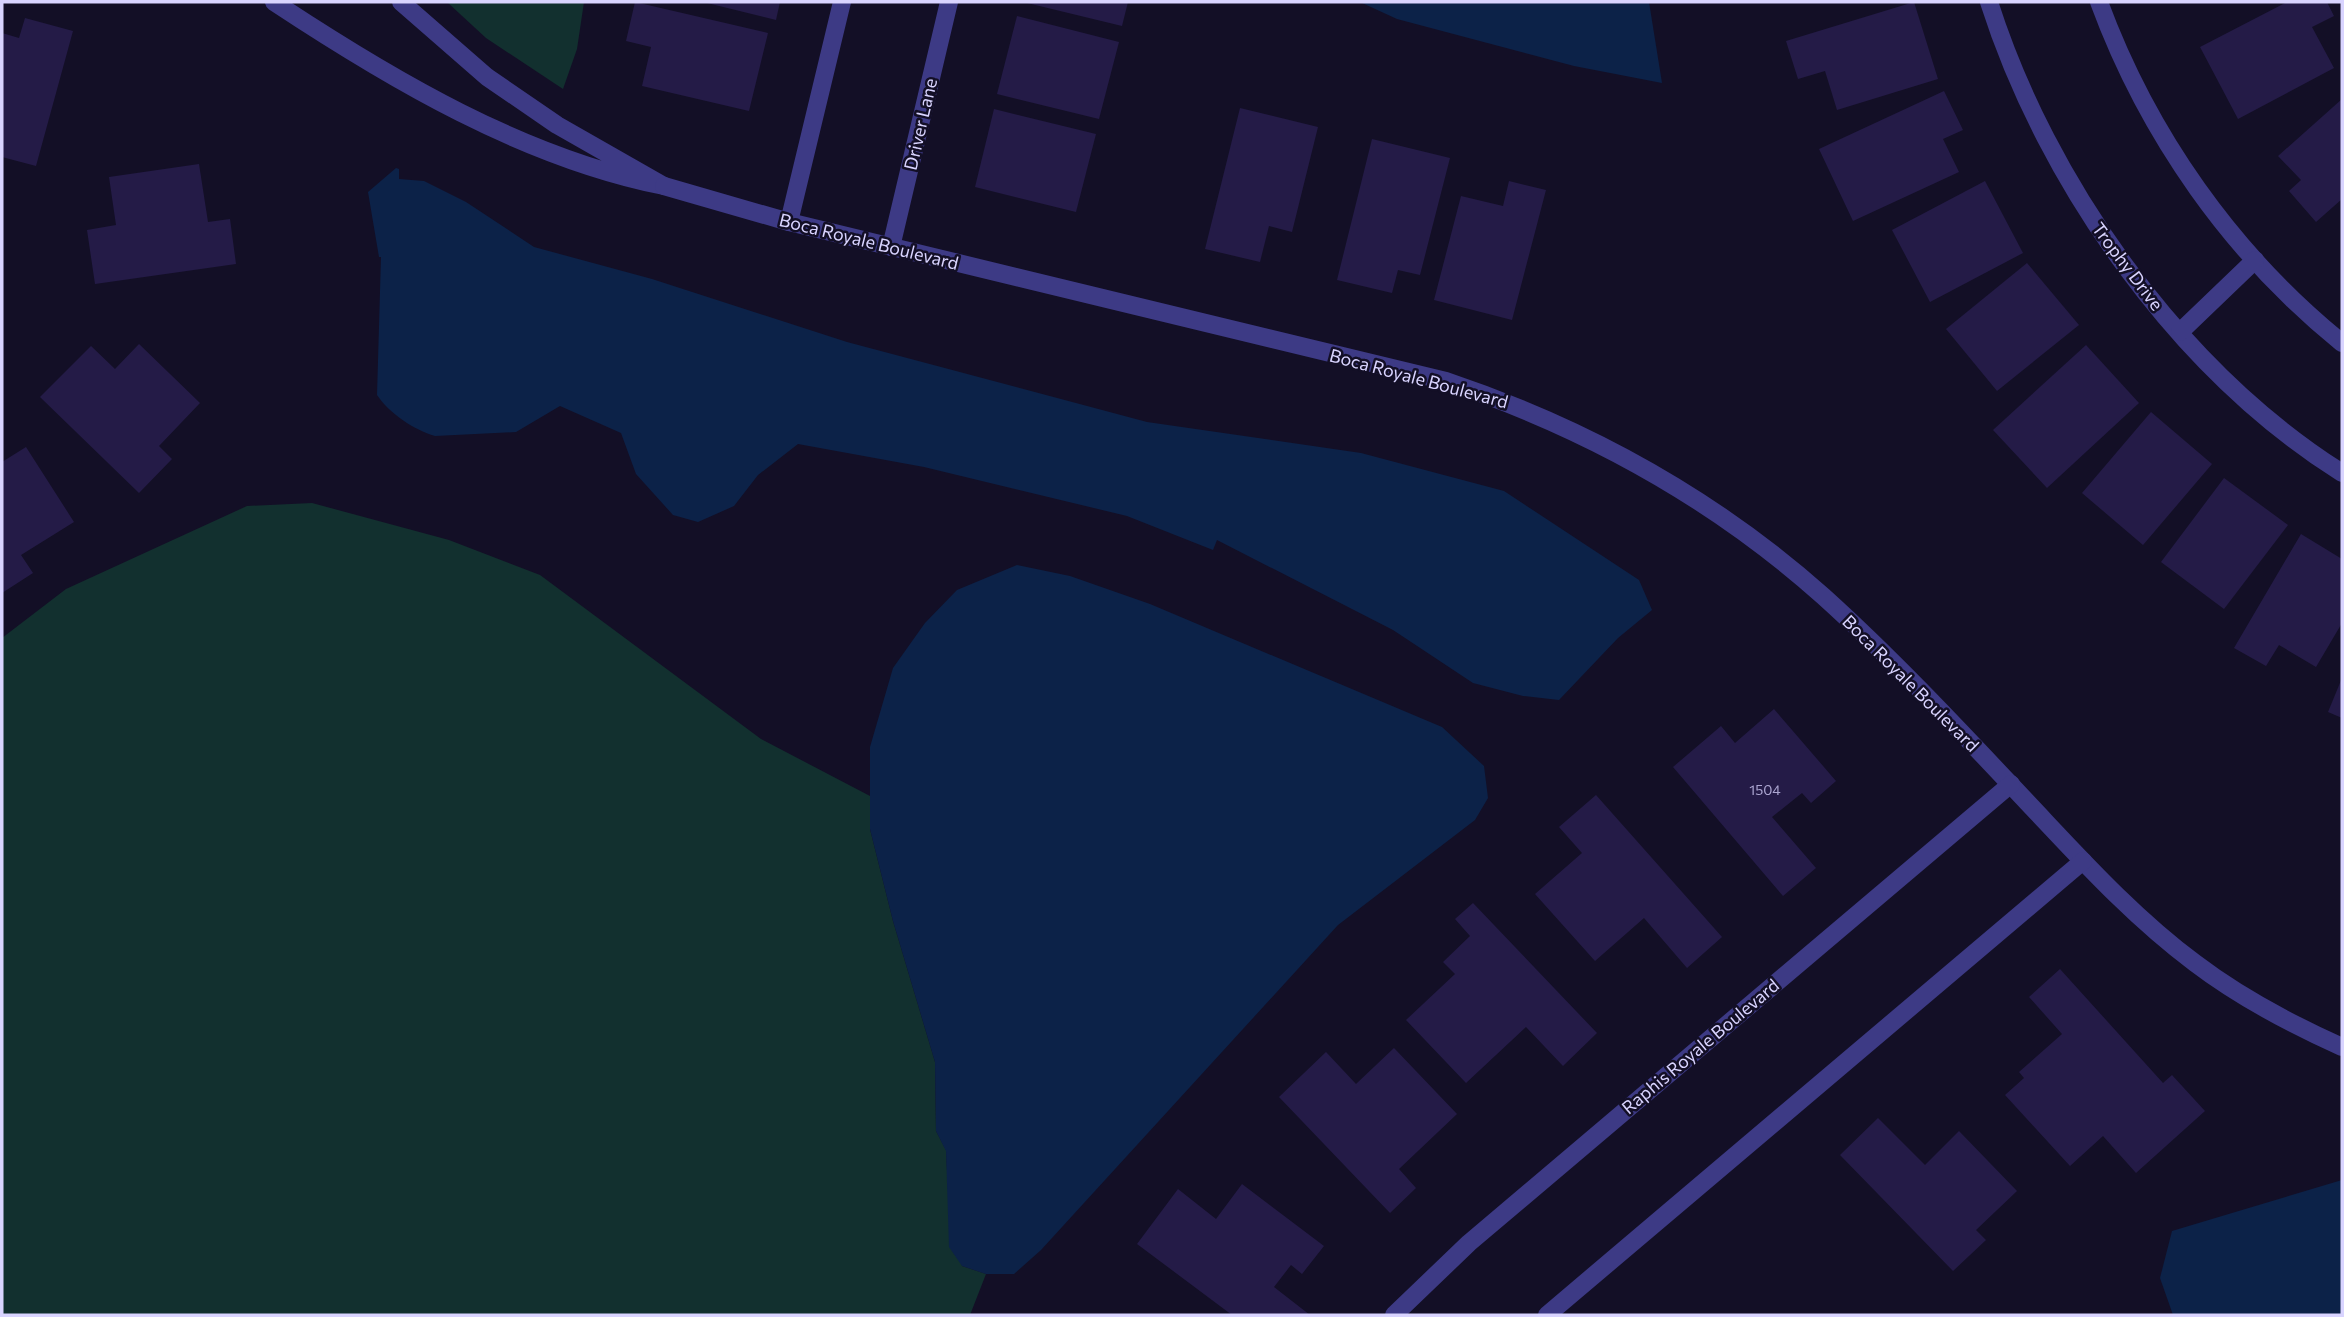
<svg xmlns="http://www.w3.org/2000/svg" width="2344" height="1317" font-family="Commissioner,sans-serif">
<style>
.green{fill:#12302f}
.water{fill:#0c2248}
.building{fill:#241b47}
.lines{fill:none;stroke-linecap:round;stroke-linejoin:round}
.minor{stroke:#3d3a85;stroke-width:18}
.labels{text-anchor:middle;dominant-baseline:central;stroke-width:5;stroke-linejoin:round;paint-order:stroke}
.number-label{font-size:14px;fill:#aca6d1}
.street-label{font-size:18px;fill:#d9d4ff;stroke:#130f26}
</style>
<rect width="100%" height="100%" fill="#130f26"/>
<g class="green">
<path d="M447,2H584L577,49L563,89L486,38Z"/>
<path d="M312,503L449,540L540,575L761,739L870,796V829L893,921L935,1062L936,1131L946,1150L948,1191L962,1266L986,1274L970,1315H2V638L66,589L247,506Z"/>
</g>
<g class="water">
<path d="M1360,2H1649L1662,83L1574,66L1397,19Z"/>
<path d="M396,168L399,169V179L424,181L466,202L534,247L652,279L847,342L1147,422L1361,453L1504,491L1639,580L1652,610L1618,638L1559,700L1523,696L1473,683L1393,630L1217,540L1213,550L1127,516L924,467L798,444L758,475L734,506L698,522L673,515L636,474L621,433L560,406L516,432L435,436C414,430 389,413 377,395L381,257H379L368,192Z"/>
<path d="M1017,565L1070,576L1150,604L1442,727L1484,766L1488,798L1475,820L1338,925L1041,1250L1014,1274H986L962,1266L949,1247L946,1151L936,1131L935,1062L893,921L870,829V747L893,668L925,623L957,590Z"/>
<path d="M2342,1180V1315H2173L2160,1278L2172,1231Z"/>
</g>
<g class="building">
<path d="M635,2L768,33L749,111L642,86L651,47L626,41Z"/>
<path d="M703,2H780L776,20Z"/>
<path d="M1023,2H1128L1122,26Z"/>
<path d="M1914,2L1938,79L1837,110L1825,71L1798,79L1786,41Z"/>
<path d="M2287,2H2327L2334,16L2312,27L2334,68L2238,119L2200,47Z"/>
<path d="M1017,16L1119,42L1099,119L997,94Z"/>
<path d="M25,18L73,31L36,166L2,157V33L19,38Z"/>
<path d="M1944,91L1963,130L1943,139L1959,172L1853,221L1819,149Z"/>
<path d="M2342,99V199L2316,222L2289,191L2301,180L2278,156Z"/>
<path d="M1240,108L1318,127L1292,232L1269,226L1260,262L1205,249Z"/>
<path d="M994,109L1096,134L1076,212L975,187Z"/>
<path d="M1372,139L1450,158L1420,275L1398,270L1392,293L1337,280Z"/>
<path d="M199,164L208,222L230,219L236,264L95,284L87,230L116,225L109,177Z"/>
<path d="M1509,181L1546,190L1512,320L1434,300L1461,196L1503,206Z"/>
<path d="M1985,181L2023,253L1930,302L1892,230Z"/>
<path d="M2027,263L2079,325L1997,391L1946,329Z"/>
<path d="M139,344L200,403L159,446L172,459L139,493L40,397L91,346L115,369Z"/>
<path d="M2086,345L2139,403L2047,488L1993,430Z"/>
<path d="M2151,412L2212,464L2143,545L2082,493Z"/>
<path d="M26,447L74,522L21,555L33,573L2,593V462Z"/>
<path d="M2224,478L2288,525L2224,609L2161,562Z"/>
<path d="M2301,534L2342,559V623L2316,667L2279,645L2266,666L2234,648Z"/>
<path d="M2342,678V718L2328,712Z"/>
<path d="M1774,709L1836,781L1811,803L1802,793L1772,817L1816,868L1783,896L1673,767L1721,726L1735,743Z"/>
<path d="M1596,795L1722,937L1687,968L1644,918L1595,961L1535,894L1582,853L1559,827Z"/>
<path d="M1473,903L1597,1033L1563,1066L1526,1027L1466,1083L1406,1020L1455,974L1443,962L1470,936L1455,919Z"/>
<path d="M2060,969L2163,1083L2172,1075L2205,1111L2136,1173L2103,1136L2070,1166L2005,1095L2024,1078L2019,1072L2062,1034L2029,997Z"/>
<path d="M1394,1048L1457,1114L1399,1169L1416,1188L1390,1213L1279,1097L1326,1052L1356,1084Z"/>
<path d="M1878,1118L1925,1165L1959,1131L2017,1191L1976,1230L1986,1240L1953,1271L1840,1155Z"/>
<path d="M1242,1184L1324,1246L1302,1274L1291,1265L1274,1287L1310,1315H1232L1137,1244L1178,1189L1216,1219Z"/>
</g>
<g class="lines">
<g class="minor">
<path d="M274,2C392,80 524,158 664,186L557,125L487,77L401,2"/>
<path d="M1989,2C2047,184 2179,370 2342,473"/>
<path d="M2099,2C2148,135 2232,254 2342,343"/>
<path d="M664,186L789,222L1446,381C1586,428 1713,498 1823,596C1895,661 1961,732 2027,802C2080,858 2132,916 2195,963C2237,995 2293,1025 2342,1047"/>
<path d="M789,222L842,2"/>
<path d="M891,247L949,2"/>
<path d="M2180,332L2255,260"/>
<path d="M1394,1315L1469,1243L2011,784"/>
<path d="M1547,1315L2083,861"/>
</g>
</g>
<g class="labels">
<g class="number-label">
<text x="1765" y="789">1504</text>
</g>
<g class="street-label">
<text transform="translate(920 124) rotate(-77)">Driver Lane</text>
<text transform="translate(869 241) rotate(14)">Boca Royale Boulevard</text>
<text transform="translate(2128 266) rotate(53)">Trophy Drive</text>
<text transform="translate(1419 378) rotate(15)">Boca Royale Boulevard</text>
<text transform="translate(1911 683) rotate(45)">Boca Royale Boulevard</text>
<text transform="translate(1700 1046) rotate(-40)">Raphis Royale Boulevard</text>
</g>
</g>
<rect width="2344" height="1317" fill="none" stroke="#d9d4ff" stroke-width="7"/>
</svg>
